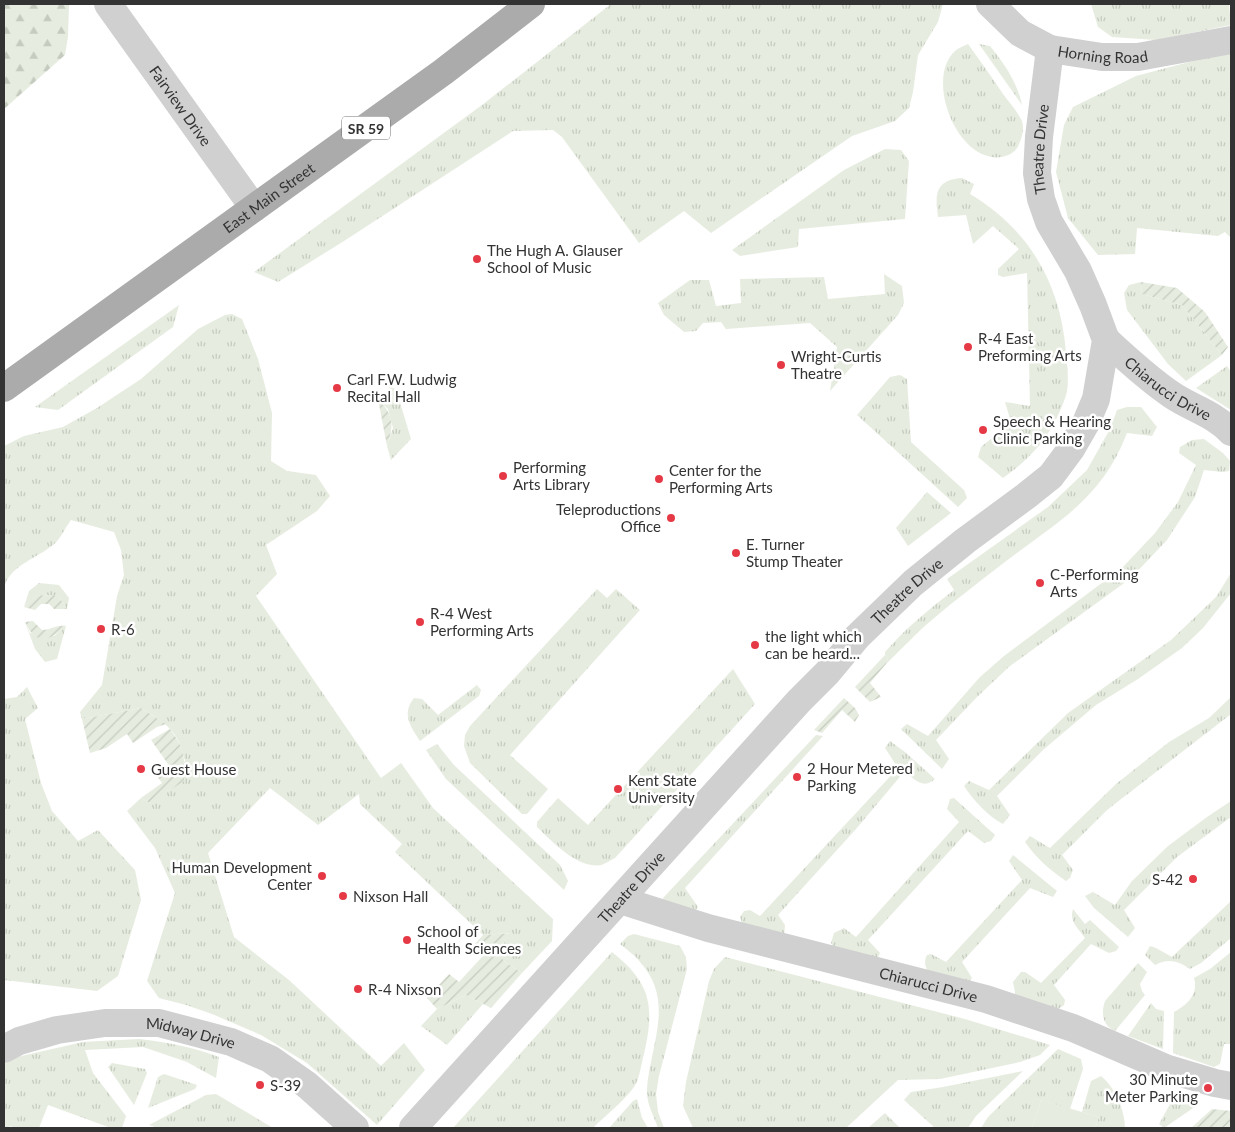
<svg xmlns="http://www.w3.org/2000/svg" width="1235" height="1132" font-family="Lato,sans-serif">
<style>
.grass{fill:url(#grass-tufts)}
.forest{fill:url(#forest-firs)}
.park{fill:#e6ecdf}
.garden{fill:url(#garden-furrows)}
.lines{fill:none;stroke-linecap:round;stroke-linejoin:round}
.minor{stroke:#d0d0d0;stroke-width:28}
.major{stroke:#ababab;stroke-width:28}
.poi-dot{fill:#e63946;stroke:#fff;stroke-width:2}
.labels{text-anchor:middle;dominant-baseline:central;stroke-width:5;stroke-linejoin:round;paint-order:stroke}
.shield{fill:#fff;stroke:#707070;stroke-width:1}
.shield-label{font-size:14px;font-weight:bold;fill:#333}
.street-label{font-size:15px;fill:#333;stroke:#fff}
.poi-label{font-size:15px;fill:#333;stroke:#fff;text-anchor:start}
</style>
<defs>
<pattern id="grass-tufts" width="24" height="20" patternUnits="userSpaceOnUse" patternTransform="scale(1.25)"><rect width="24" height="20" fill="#e6ecdf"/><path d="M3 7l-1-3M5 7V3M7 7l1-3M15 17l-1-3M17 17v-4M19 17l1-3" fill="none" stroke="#c6cbc0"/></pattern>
<pattern id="forest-firs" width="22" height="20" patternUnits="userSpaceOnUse" patternTransform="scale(1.25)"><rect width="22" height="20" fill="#e6ecdf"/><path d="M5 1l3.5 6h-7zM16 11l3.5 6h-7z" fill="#c6cbc0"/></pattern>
<pattern id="garden-furrows" width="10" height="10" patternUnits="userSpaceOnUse" patternTransform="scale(1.25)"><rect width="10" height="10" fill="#e6ecdf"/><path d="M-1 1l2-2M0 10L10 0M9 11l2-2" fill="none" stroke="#c6cbc0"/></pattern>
</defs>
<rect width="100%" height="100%" fill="#fff"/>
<g class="grass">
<path d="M611,4H943L938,22L918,55L913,92L909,108L895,121L852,136L711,233L684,211L639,243L562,137L553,130L513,131L344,241L278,282L254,272L482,105Z"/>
<path d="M1091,4H1229L1231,25L1156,40L1112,37L1098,27Z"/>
<path d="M968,44C980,61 992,77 1003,94C1009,102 1016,110 1021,119C1025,125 1022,138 1019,144C1016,152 1010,155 1002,157C958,164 924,80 955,51C958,48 964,46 968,44Z"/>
<path d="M979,44L990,46C1005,65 1017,82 1022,105Z"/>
<path d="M1231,51V238L1225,232L1218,236L1137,228L1135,254L1098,255L1068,218L1056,172L1064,125L1073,107L1136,76Z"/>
<path d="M885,149L901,150L909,161L905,219L799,229L798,247L740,256L732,250L844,170Z"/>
<path d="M962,178L974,184L970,194C1030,230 1061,285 1066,353C1067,365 1069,379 1067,391C1066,396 1064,401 1062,406C1050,437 1030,459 1003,478L978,457L981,447L1011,422L1005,402L1030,406L1027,273L1003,277L998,275V269L1019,249L993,226L973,244L966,215L938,217C935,194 935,180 962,178Z"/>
<path d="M884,274L902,286L904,303L898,315L830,391L837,347L810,323L726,329L721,322L703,323L696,331L684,332L664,315L658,303L690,280H709L716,306L741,303L740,279L824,277L828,299L885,294Z"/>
<path d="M1141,282L1142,294L1182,305L1222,355L1186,381L1168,364L1127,310L1124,293L1129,285Z"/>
<path d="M179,305L173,327L58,410L35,407Z"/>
<path d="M232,314L242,319L258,359L272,413L271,461L287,471L316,475L330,496L317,511L266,545L277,574L256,596L381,778L401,763L433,808L553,919L552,941L522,973L504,961L497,949L511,933L483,935L395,852L402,844L360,804L359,794L318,825L270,788L208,853L234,937L289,980L381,1066L404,1043L425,1070L377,1125L307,1063L261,1035L212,1014L186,1005L159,998L147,981L175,893L155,848L127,811L141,798L150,803L185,761C178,730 167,724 141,708L82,719L80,712L102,685L117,596L124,575L121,550L114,532L71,520C65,528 60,540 53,545C37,558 14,564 5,584L4,583V446L24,436L63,427L97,408L141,379L198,329L225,315Z"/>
<path d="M1227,366L1231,372V410L1196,388Z"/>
<path d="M900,375L907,379L911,442L964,490L967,498L958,507L857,415L890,377Z"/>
<path d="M389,387L396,389L411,439L391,460L387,446L393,428L388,409L378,399L391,394Z"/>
<path d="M1127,407H1141L1157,427L1152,436L1127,433C1101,501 1055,523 1001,565C978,583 955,600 933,619C916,633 902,649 886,664L888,659L885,655V652C906,628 929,609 954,590L947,579L1048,507L1087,470L1110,429L1117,410Z"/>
<path d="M1204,439L1223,453L1230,461L1229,471L1222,472L1204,470L1195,497L1180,520L1167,540L1131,578L1010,666L977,697L936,740L949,759L942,769L901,729L907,724L928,736L980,677L1004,656L1122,568L1155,533L1178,502L1196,465L1179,453L1180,447L1192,440Z"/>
<path d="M927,492L951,513L908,546L896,528Z"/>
<path d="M1231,573V593L1203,628L1182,648L1138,679L1096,705L1043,750L997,796L1010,815L1003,824C988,816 973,800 964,786L969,781L989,790L1068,713L1171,640L1216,597Z"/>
<path d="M39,583L59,585L69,598L67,609L58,596L37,595L24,607L29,591Z"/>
<path d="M597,589L607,598L616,589L640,610L510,755L548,789L527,814H522L470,763L464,746L465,735L470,726Z"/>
<path d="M25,622L30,633L54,636L66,626L57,659L45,662L35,649Z"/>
<path d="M733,669L755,704L615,858C611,860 605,864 601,865C577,869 552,841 537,827V822L558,798L588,825Z"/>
<path d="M477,685L481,690L479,696L420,741C411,727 401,714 414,698L422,699L438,715Z"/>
<path d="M27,687L38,708L25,719L41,783L52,811L78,841L98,830L135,870L141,900L118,976L97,991L4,980V699L17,697Z"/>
<path d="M1231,697V714L1107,810L1062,855L1073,870L1070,878L1066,881C1051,871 1035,857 1025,842L1030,836L1050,848L1116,784L1169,742L1209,718Z"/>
<path d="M816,735L823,736L685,888L698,907L695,912L665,904L663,898Z"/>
<path d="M890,741L905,752L935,779C922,790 916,779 904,772L856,829L778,915L785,925L784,937L745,931L740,917L744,911L750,910L760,916L898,768L885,748Z"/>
<path d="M437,744L454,765L560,865L568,881L564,890L446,779L426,750Z"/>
<path d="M954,798L995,835L991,841L984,843L968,831L868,940L880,953L878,957L865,963L835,949L831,943L834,933L844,928L856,937L959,822L947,809L950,799Z"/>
<path d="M1231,801V817L1177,857L1124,910L1135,928L1128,937L1094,908L1085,896L1093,892L1115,905L1132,881L1168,846L1207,817Z"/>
<path d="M1013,855L1057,891L1053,897L1030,888L962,962L972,978L966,987L932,981C928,971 922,964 927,955L931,954L946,962L1022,880L1009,861Z"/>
<path d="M1231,901V938L1201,963L1190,969C1178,961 1168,958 1155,965L1145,955L1150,946L1156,948L1172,957Z"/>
<path d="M1073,909L1085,924L1090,920L1119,947L1116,951L1109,953L1091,944L1054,985L1065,1000L1064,1005L1054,1012L1016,997L1013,982L1021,972H1025L1041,983L1085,938C1078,928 1069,922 1073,909Z"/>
<path d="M634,934L680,946L686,957L687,969L659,1076L656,1094L658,1112L664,1128H658C654,1116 647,1105 647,1092C647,1080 650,1068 652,1057C659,1023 667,992 640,962C635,955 627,950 620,944L628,936Z"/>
<path d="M612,952C651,983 655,1006 644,1054C641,1064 640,1078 634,1087C623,1102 606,1115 593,1128H453Z"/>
<path d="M1231,952V1044H1224L1220,1064L1214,1067L1173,1053L1174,1012C1187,1005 1199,994 1194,978L1210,969Z"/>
<path d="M725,957L965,1019L1050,1045L1040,1055L1020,1062L940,1079L898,1080L846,1128H693L683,1106L686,1082L709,981L714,969Z"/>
<path d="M1138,963L1147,972L1140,984L1142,991L1145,995L1115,1031C1102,1025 1101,1013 1105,1001Z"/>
<path d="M466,995L483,1004L447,1045L421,1026L437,1009Z"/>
<path d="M1151,1003L1156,1009L1164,1011L1163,1049L1128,1036Z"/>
<path d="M139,1039C167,1042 193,1047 219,1057L216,1078L187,1062L143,1047L85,1050L93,1073L126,1116L122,1128H111L48,1105L39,1128H16L10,1126L9,1128H4V1064L17,1057L83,1042Z"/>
<path d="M1058,1049L1081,1059L1083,1069L1070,1109L1041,1100L1032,1128H981L988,1117Z"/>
<path d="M112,1063L145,1069L147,1073L134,1105L108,1067Z"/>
<path d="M1023,1071L976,1116L968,1128H935L904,1100L911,1092L943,1087Z"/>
<path d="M164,1074L197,1085L195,1089L148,1108L158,1077Z"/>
<path d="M1101,1076C1115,1087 1125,1111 1125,1128H1095L1099,1117L1082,1112L1091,1081Z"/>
<path d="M216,1094L273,1128H158L149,1125L206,1095Z"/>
<path d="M1174,1097L1199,1104L1164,1128L1159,1124Z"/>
<path d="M637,1099L642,1118L648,1128H609L633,1101Z"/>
<path d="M885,1113L900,1128H868Z"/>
</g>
<path class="forest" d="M4,4H69L68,37L65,55L4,109Z"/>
<path class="park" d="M1041,1100L1099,1117L1095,1128H1032Z"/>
<g class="garden">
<path d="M1141,282L1177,288L1205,312L1228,347L1222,355L1182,305L1142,294Z"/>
<path d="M378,399C394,415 394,426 387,446Z"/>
<path d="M37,595L58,596L67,609H54L49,604H41L35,610L24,607Z"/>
<path d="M33,621L42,630C52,630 54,625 66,626C49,641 36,646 25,622Z"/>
<path d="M885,655L888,659L886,664L870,683L881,697L870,702L855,687Z"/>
<path d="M844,698L855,708L859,715L855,722L842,710L822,733L814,730Z"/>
<path d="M141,708L166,724L157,727L133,743L127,734L106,748L90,753L82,719Z"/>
<path d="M170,729C185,749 185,757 184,781L150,803L141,798L162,783L155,773L168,764L151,740Z"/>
<path d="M512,933L497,949L504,961L522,973L491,1008L466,995L437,1009L427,998L449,974L459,982L483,956L473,946L483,935Z"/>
<path d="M1212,1109L1231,1111V1127L1229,1128H1191Z"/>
</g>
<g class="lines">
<g class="minor">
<path id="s1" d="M108,4L254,208"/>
<path id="s2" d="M990,4L1020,33L1050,49L1102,57H1138L1231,40"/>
<path id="s3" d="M1106,340C1127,359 1148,379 1172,395C1191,408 1215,414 1231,432"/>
<path id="s4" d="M620,900L708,928L986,999L1073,1028L1168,1069L1215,1083L1231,1086"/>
<path id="s5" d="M4,1049L19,1041L57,1030L105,1023H159L231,1042L270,1059L307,1085L355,1128"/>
<path id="s6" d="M413,1128L799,701L827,673L857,637L913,583L965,541L1026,496L1051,476L1071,449L1086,423L1096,399L1106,340L1093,305L1078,271L1049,222L1041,199L1037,173L1039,137L1050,49"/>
</g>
<path class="major" id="s7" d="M4,388L443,72L531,4"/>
</g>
<g class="poi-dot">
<circle cx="477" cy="259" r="5"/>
<circle cx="968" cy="347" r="5"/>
<circle cx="781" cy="365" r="5"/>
<circle cx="337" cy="388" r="5"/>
<circle cx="983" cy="430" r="5"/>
<circle cx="503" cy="476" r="5"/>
<circle cx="659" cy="479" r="5"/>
<circle cx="671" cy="518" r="5"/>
<circle cx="736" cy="553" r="5"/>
<circle cx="1040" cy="583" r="5"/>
<circle cx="420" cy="622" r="5"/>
<circle cx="101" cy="629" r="5"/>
<circle cx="755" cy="645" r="5"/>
<circle cx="141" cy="769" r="5"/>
<circle cx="797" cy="777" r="5"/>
<circle cx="618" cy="789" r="5"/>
<circle cx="322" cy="876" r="5"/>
<circle cx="1193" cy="879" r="5"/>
<circle cx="343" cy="896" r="5"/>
<circle cx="407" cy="940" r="5"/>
<circle cx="358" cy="989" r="5"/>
<circle cx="260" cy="1085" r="5"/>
<circle cx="1208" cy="1088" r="5"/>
</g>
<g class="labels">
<rect class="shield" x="342" y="116.5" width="48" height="23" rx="4"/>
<g class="shield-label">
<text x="366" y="128">SR 59</text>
</g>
<g class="street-label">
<text stroke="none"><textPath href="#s2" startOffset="129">Horning Road</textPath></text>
<text stroke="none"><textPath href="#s1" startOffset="125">Fairview Drive</textPath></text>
<text stroke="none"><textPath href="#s6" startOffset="1270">Theatre Drive</textPath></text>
<text stroke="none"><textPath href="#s7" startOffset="326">East Main Street</textPath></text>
<text stroke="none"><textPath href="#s3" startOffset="79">Chiarucci Drive</textPath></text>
<text stroke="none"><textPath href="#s6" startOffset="730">Theatre Drive</textPath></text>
<text stroke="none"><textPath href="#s6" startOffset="325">Theatre Drive</textPath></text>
<text stroke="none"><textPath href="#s4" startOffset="320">Chiarucci Drive</textPath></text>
<text stroke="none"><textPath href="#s5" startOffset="192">Midway Drive</textPath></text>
</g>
<g class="poi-label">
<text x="487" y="250">The Hugh A. Glauser<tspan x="487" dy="17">School of Music</tspan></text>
<text x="978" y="338">R-4 East<tspan x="978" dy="17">Preforming Arts</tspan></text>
<text x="791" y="356">Wright-Curtis<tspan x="791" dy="17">Theatre</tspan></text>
<text x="347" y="379">Carl F.W. Ludwig<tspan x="347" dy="17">Recital Hall</tspan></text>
<text x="993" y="421">Speech &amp; Hearing<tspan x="993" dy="17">Clinic Parking</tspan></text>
<text x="513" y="467">Performing<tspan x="513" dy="17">Arts Library</tspan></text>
<text x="669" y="470">Center for the<tspan x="669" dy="17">Performing Arts</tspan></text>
<text x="661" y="509" text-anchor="end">Teleproductions<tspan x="661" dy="17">Office</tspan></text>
<text x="746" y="544">E. Turner<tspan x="746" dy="17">Stump Theater</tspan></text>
<text x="1050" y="574">C-Performing<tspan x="1050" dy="17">Arts</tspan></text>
<text x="430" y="613">R-4 West<tspan x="430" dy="17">Performing Arts</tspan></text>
<text x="111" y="629">R-6</text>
<text x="765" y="636">the light which<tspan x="765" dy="17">can be heard...</tspan></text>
<text x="807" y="768">2 Hour Metered<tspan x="807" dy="17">Parking</tspan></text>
<text x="151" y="769">Guest House</text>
<text x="628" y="780">Kent State<tspan x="628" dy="17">University</tspan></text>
<text x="312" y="867" text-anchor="end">Human Development<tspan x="312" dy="17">Center</tspan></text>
<text x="1183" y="879" text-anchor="end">S-42</text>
<text x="353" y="896">Nixson Hall</text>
<text x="417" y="931">School of<tspan x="417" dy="17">Health Sciences</tspan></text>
<text x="368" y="989">R-4 Nixson</text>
<text x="1198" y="1079" text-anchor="end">30 Minute<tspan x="1198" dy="17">Meter Parking</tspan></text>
<text x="270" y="1085">S-39</text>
</g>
</g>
<rect width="1235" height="1132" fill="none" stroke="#333333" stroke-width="10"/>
</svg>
